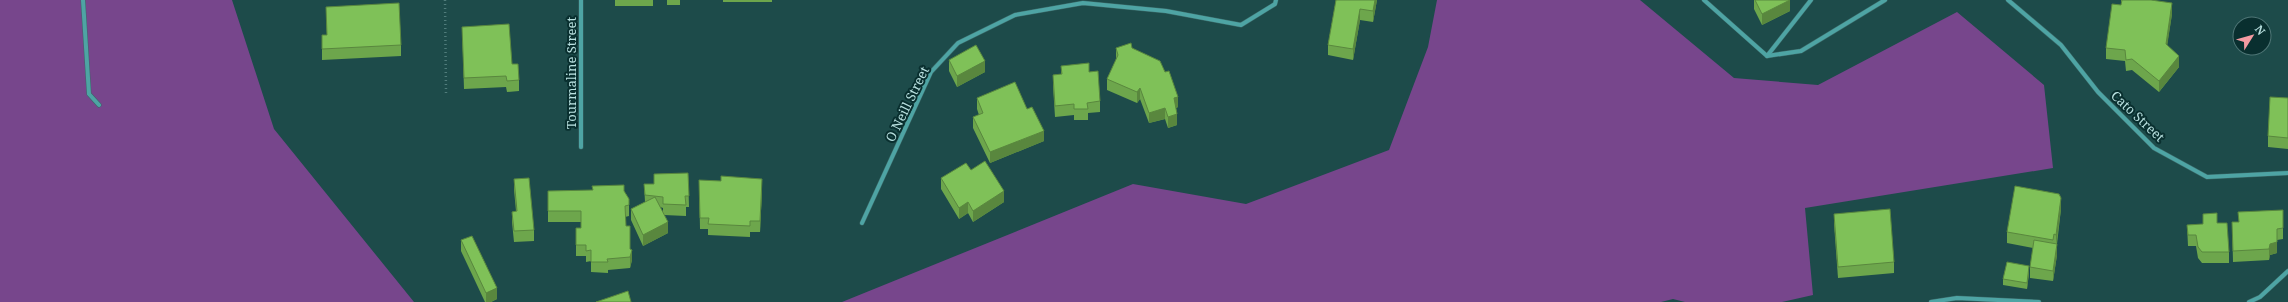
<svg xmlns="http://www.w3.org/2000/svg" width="2288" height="302" font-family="'Noto Serif',serif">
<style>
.green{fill:#77468c}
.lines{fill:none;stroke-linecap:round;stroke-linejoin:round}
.minor-casing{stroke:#3b6968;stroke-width:5}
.path{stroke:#507c7b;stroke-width:2.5;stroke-dasharray:1 3;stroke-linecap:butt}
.minor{stroke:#4ea4a4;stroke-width:4}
.wall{fill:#6da64c;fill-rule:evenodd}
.shaded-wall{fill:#59873e}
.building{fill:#7fc158;stroke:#59873e}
.labels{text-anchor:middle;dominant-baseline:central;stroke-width:4;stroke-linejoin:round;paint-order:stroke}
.street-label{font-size:13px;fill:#b9e1e0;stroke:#092f2f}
</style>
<rect width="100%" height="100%" fill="#1d4b4a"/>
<g class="green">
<path d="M0,0H232L274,129L414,302H0Z"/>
<path d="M1437,0H1640L1734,78L1818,85L1957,12L2044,85L2053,168L1805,208L1813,295L1782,302H1685L1673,299L1661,302H842L1133,184L1246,204L1389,150L1428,47Z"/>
</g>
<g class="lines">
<g class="minor-casing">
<g id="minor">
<path d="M83,0L89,94L99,105"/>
<path d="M581,0V147"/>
<path d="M1704,0L1767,56L1801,51L1885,0"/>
<path d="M2008,0L2061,45L2098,92L2154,148L2207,177L2288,173"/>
<path d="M1767,56L1811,0"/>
<path d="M862,223L931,72L958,43L1015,15L1083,3L1166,11L1241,25L1275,4L1276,0"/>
<path d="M1931,302L1957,298L2039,302"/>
<path d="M2249,302L2260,297L2288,271"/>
</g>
</g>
<path class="path" d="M445,0L446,93"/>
<use href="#minor" class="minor"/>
</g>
<g class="wall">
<rect x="615" y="0" width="38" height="6"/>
<rect x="667" y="0" width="13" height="5"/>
<rect x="723" y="0" width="49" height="2"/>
<path d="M1336,0H1377L1373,22L1360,20L1353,60L1328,55V45Z"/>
<path d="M1754,0H1790V11L1762,25L1754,9Z"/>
<path d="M2121,0H2151L2172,14L2167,45L2179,67L2159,92L2132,70L2126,71L2125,61L2106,59V48L2121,5Z"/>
<path d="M326,7L401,45V56L322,60V35H327Z"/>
<path d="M462,27L512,64L519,80V91L507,92L506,87L464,89Z"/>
<path d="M1116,48H1132L1178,107L1176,108L1177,125L1168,128L1165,119L1149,123L1140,99L1137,103L1107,90V79L1116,60Z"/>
<path d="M949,60L985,72L957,87L949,71Z"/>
<path d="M1061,66L1089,72L1100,101V112L1088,113V120H1074V115L1055,117L1053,86V75L1061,74Z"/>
<path d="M977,98L1027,109L1044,141L990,163L973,128V117L979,115L977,109Z"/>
<path d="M2288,98V149L2268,147V136Z"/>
<path d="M971,170L1004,202L973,222L968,213L959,219L941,189V178Z"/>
<path d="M688,173L689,207H686V216L664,215L668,233L643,246L631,220V209L645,202L644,184H654ZM660,207L663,208V212Z"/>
<path d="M514,179L534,230V241L514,242L512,222V212L516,211L514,190Z"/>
<path d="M699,180L762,190L760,232H750V237L708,235V229H700Z"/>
<path d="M548,191H624L629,199V216L625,217L626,226L632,260L630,268L608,270V273L591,272V261L586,262V256H576V228H581V222H548Z"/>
<path d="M2061,209L2057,244V255L2053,281L2030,278V267L2033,248L2007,243V232Z"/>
<path d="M2283,210V239L2277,240V253L2270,255L2269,260L2233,262L2232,222H2238Z"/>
<path d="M1834,214L1894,262V273L1838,278L1834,224Z"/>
<path d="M2203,214L2217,223L2229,252V263H2202L2198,258L2196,246H2188L2187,225L2203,224Z"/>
<path d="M461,240L497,299L491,302H485L461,251Z"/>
<path d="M2029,273L2027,289L2003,285V279Z"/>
</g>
<g class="shaded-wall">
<path d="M1375,0H1377L1373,22V11Z"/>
<path d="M1790,0V11L1762,25V14Z"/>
<path d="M2172,3V14L2166,54V44Z"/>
<path d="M1360,9V20L1353,60V49Z"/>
<path d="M2179,56V67L2159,92V81Z"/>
<path d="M985,61V72L957,87V76Z"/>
<path d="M1140,88V99L1137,103V92Z"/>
<path d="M1178,97V107L1174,109V98Z"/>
<path d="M1165,108V119L1149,123V113Z"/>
<path d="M1177,114V125L1168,128V117Z"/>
<path d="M1044,131V141L990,163V152Z"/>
<path d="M762,179V190L760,232V221Z"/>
<path d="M1004,191V202L973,222V211Z"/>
<path d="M2061,198V209L2056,246V235Z"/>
<path d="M968,202V213L959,219V208Z"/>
<path d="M668,222V233L643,246V235Z"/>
<path d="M2277,229V253L2270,255L2269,260V249L2270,244Z"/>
<path d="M2057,244V255L2053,281V271Z"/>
<path d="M632,250V260L630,268V257Z"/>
<path d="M2029,266V273L2027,289V283Z"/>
<path d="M497,288V299L491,302H486V293Z"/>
</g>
<g class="building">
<path d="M1336,0H1375L1373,11L1360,9L1353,49L1328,45Z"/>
<path d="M1755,0H1790L1762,14Z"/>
<path d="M2122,0H2151L2172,3L2166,44L2179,56L2159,81L2132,59L2126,60L2125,50L2106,48L2112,4L2121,5Z"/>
<path d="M399,3L401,45L322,49V35H327L326,7Z"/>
<path d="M509,24L512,64H518L519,80L507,81L506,76L464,78L462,27Z"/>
<path d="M1131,43L1132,48L1160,61L1165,72L1169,71L1178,97L1174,98L1177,114L1168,117L1165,108L1149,113L1140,88L1137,92L1107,79L1118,55L1116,48Z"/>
<path d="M976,45L985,61L957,76L949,60Z"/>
<path d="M1089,63V72L1098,71L1100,101L1087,103L1088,109H1074V104L1055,106L1053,75L1062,74L1061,66Z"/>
<path d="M1015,82L1027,109L1032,107L1044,131L990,152L973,117L983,113L977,98Z"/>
<path d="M2270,97L2288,98V138L2268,136Z"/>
<path d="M985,161L1004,191L973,211L968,202L959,208L941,178L966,163L971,170Z"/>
<path d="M688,173L689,196H685L686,205L663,204V197L645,195L644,184H654V174Z"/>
<path d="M721,176L762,179L760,221H750V226L708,224L709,218H700L699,180L721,181Z"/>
<path d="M529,178L534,230L514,231L512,212L517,211L514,179Z"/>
<path d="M624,185V191L629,199V205L625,206L626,226H630V249L632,250L630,257L607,259L608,262H591V250L586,251V245H576V228H581V211H548V191L593,190L592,186Z"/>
<path d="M2015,186L2059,194L2061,198L2056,235L2054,234L2053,240L2007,232Z"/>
<path d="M655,197L668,222L643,235L631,209Z"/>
<path d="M1890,209L1894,262L1838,267L1834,214Z"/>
<path d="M2283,210V228L2277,229V242L2270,244L2269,249L2233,251L2232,222H2239L2238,212Z"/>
<path d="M2217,213V223H2227L2229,252H2202L2198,247L2196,235H2188L2187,225L2203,224V214Z"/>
<path d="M472,236L497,288L486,293L461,240Z"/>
<path d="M2034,240L2057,244L2053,271L2030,267Z"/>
<path d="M2007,262L2029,266L2027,283L2003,279Z"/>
<path d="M628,291L631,302H596Z"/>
</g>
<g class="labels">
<g class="street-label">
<text transform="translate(571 73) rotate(-90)">Tourmaline Street</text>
<text transform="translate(907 104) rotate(-64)">O Neill Street</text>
<text transform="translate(2138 116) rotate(43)">Cato Street</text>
</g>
</g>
<g transform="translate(2252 36) rotate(53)"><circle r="19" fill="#092f2f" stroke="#4f7676"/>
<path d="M0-3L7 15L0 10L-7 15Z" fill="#f49aa1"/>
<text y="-6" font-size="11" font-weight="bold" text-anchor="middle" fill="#b9e1e0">N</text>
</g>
</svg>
